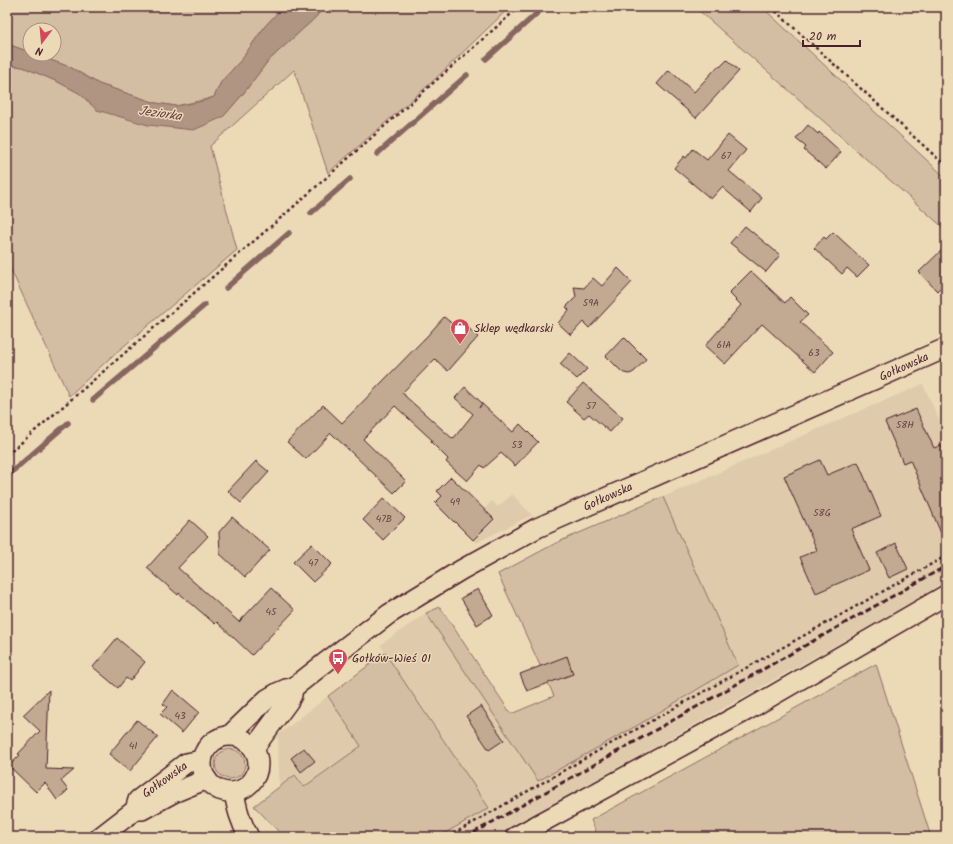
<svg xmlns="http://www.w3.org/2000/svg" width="953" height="844" font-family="Kalam,sans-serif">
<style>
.built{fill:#dfcbac}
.green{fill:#d4bea3;stroke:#8f6e67}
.water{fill:#b09583;stroke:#876660}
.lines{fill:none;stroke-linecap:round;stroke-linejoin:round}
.stream{stroke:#876660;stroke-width:5.5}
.building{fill:#c1a992;stroke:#4a1f2b}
.minor-casing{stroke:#4a1f2b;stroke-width:22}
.path{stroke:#4a1f2b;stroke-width:2.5;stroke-dasharray:3 3;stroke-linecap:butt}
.minor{stroke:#ecdab7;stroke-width:19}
.rail{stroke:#4a1f2b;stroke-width:3;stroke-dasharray:6 3;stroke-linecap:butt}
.labels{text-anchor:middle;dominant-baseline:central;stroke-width:3;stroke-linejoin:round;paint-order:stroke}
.number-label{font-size:10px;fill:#684245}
.poi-label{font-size:12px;fill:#4a1f2b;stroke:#ecdab7;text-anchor:start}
.street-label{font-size:12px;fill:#4a1f2b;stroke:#ecdab7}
.water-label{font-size:13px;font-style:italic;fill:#643c41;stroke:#ecdab7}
</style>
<rect width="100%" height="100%" fill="#ecdab7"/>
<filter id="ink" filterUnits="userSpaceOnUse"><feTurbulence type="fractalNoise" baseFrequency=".025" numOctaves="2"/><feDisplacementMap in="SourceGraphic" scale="8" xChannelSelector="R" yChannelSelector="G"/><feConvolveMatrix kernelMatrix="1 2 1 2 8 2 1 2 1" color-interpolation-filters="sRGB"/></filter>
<g filter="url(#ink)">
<g class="built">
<path d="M923,384L946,435V583L495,837H438L489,808L380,645L426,613L538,780L738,665L663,497L820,428Z"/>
<path d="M512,494L532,515L476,543L463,530L492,501L498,507Z"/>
<path d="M328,696L361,746L304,788L295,775L279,786L278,735Z"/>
</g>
<g class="green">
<path d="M7,7H283L265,26L241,60L221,82L214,97L203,100L176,106L156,103L99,84L70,67L34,54H54V30H30V52L7,44Z"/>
<path d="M324,7H510L432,82L328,173L294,70L210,146L237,250L111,357L69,396L7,261V65L23,67L58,82L79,93L97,110L223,117L243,94L268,61L315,18Z"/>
<path d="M695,7H762L946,178V230Z"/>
<path d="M663,497L738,665L638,725L538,781L426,613L440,607L511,714L554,696L498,574L556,543Z"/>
<path d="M385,653L489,808L438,837H284L254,806L295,775L304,787L361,746L328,696Z"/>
<path d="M876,664L931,837H598L591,820Z"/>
<circle cx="230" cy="764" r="15"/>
</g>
<path class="water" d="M283,7H324L315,18L268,61L243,94L223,117L194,130L148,125L97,110L79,93L58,82L23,67L7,65V44L30,52V54H34L70,67L99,84L156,103L176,106L203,101L214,97L221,82L241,60L265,26Z"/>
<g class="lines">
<g class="stream">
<path d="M486,59L544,7"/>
<path d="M377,154L467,75"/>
<path d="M311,213L350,179"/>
<path d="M226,288L289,233"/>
<path d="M93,400L205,305"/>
<path d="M7,476L68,423"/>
</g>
</g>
<g class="building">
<path d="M727,60L739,71L696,118L657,84L669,70L694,92L718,66L720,67Z"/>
<path d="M808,125L818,134L819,132L841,152L826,169L804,150L806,147L796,139Z"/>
<path d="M728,135L746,150L729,171L762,198L751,212L722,187L711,199L674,168L684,156L686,158L693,149L707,160Z"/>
<path d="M745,226L780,255L766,272L730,243Z"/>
<path d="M833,232L869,265L857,277L847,268L842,274L814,248L824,237L826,239Z"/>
<path d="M946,246V282L937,291L919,272Z"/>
<path d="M618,268L632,282L589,328L583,322L571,335L558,323L569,310L566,307L576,297L574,287L584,288L593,278L602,286Z"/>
<path d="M751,271L785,303L790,297L808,315L800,322L833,352L815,372L762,324L725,364L705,346L741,305L729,293Z"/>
<path d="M444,317L455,326L460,320L478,337L448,371L435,359L402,393L405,395V396L453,439L473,414L455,398L465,387L482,403L479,408L482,404L513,432L520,424L538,442L515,466L501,453L484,468L481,465L467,481L446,462L448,459L431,442L432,440L395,406L363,439L406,481L394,493L331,433L306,459L287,442L323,405L342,423L428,335Z"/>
<path d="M624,337L646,359L635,371L632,373L629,374L624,373L621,371L606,356Z"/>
<path d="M570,353L587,369L577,379L560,364Z"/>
<path d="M583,383L623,418L610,432L589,414L584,418L566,402Z"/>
<path d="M916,409L934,448L941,445L946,456V545L910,460L903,463L885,422Z"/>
<path d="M820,460L827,475L858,462L881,516L851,529L869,570L816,593L800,557L817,550L784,476Z"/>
<path d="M256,461L269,472L241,503L228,491Z"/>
<path d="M451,477L494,519L473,540L454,521V522L435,503L442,496L437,491Z"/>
<path d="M384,498L405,518L383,540L363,520Z"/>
<path d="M232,517L270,550L245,577L220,554L219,532Z"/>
<path d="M190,520L208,536L178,568L239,622L271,588L295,610L252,655L217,622L215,624L179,593L178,595L147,568Z"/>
<path d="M896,543L908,569L889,578L877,553Z"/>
<path d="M312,544L332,564L313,582L293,562Z"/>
<path d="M478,589L493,615L477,625L461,598Z"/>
<path d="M117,638L145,662L130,681L126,678L118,688L93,667Z"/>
<path d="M567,656L573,674L527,691L520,674Z"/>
<path d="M49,690L46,769L74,770L61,781L68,790L57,800L45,783L36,792L9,766L20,755L18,754L40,731L23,715Z"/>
<path d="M173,690L199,712L182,733L160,714L167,707L163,704Z"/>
<path d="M481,706L504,740L489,750L466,716Z"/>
<path d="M137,720L158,737L130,771L109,754Z"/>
<path d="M304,748L315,761L301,772L291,758Z"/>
</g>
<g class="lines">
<g class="minor-casing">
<g id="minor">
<path d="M230,735L267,699L279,692L286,689L293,688L326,662L389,614L461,570L537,528L946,348"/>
<circle cx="230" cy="764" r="28"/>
<path d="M254,748L288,702L292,695L293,688"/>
<path d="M234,792C237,809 240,821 249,837"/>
<path d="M135,810H142L173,793L207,779"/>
<path d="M100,837L135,810L138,800L186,763L202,760"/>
<path d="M515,837L746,711L946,595"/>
</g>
</g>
<g class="path">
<path d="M771,7L946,166"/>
<path d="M7,455L291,209L519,7"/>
<path d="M448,837L603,748L946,556"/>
</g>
<use href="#minor" class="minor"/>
<path class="rail" d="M466,837L946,566"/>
</g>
</g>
<defs>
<g id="shop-pin" transform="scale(1)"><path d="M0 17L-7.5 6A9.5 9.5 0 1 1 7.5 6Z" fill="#d1495b" stroke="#ecdab7"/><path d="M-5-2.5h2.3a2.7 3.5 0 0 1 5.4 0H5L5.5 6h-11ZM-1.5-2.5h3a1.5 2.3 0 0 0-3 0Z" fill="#fff"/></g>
<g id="bus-pin" transform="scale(1)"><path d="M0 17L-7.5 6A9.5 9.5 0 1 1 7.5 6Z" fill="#d1495b" stroke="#ecdab7"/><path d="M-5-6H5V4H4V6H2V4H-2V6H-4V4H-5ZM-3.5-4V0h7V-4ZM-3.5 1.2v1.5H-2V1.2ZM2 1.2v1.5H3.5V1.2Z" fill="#fff"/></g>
</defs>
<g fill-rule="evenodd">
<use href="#shop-pin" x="460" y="328"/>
<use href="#bus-pin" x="338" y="658"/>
</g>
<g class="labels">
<g class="number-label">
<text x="726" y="156">67</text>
<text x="591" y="303">59A</text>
<text x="724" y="345">61A</text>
<text x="814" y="353">63</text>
<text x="591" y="406">57</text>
<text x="905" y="425">58H</text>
<text x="517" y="445">53</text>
<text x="455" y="502">49</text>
<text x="822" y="513">58G</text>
<text x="384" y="519">47B</text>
<text x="313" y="563">47</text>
<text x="271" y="612">45</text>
<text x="180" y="716">43</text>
<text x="133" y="746">41</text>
</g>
<g class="poi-label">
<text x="474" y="328">Sklep wędkarski</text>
<text x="352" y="658">Gołków-Wieś 01</text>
</g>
<g class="street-label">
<text transform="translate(904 367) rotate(-24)">Gołkowska</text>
<text transform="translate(608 497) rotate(-24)">Gołkowska</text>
<text transform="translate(165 780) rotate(-36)">Gołkowska</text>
</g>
<g class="water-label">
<text transform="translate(160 114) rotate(8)">Jeziorka</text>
</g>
</g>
<rect width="953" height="844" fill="none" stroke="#ecdab7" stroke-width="24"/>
<rect x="12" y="12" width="929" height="820" fill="none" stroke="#4a1f2b" stroke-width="1.5" filter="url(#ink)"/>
<g transform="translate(42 42) rotate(196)"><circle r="19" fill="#ecdab7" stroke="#ab8f7f"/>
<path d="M0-3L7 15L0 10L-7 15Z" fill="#d1495b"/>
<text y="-6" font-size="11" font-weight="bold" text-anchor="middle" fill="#4a1f2b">N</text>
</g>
<path d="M803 40v6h57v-6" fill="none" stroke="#4a1f2b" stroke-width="2"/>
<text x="809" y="40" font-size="12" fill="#4a1f2b" stroke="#ecdab7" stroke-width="3" paint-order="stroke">20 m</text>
</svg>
